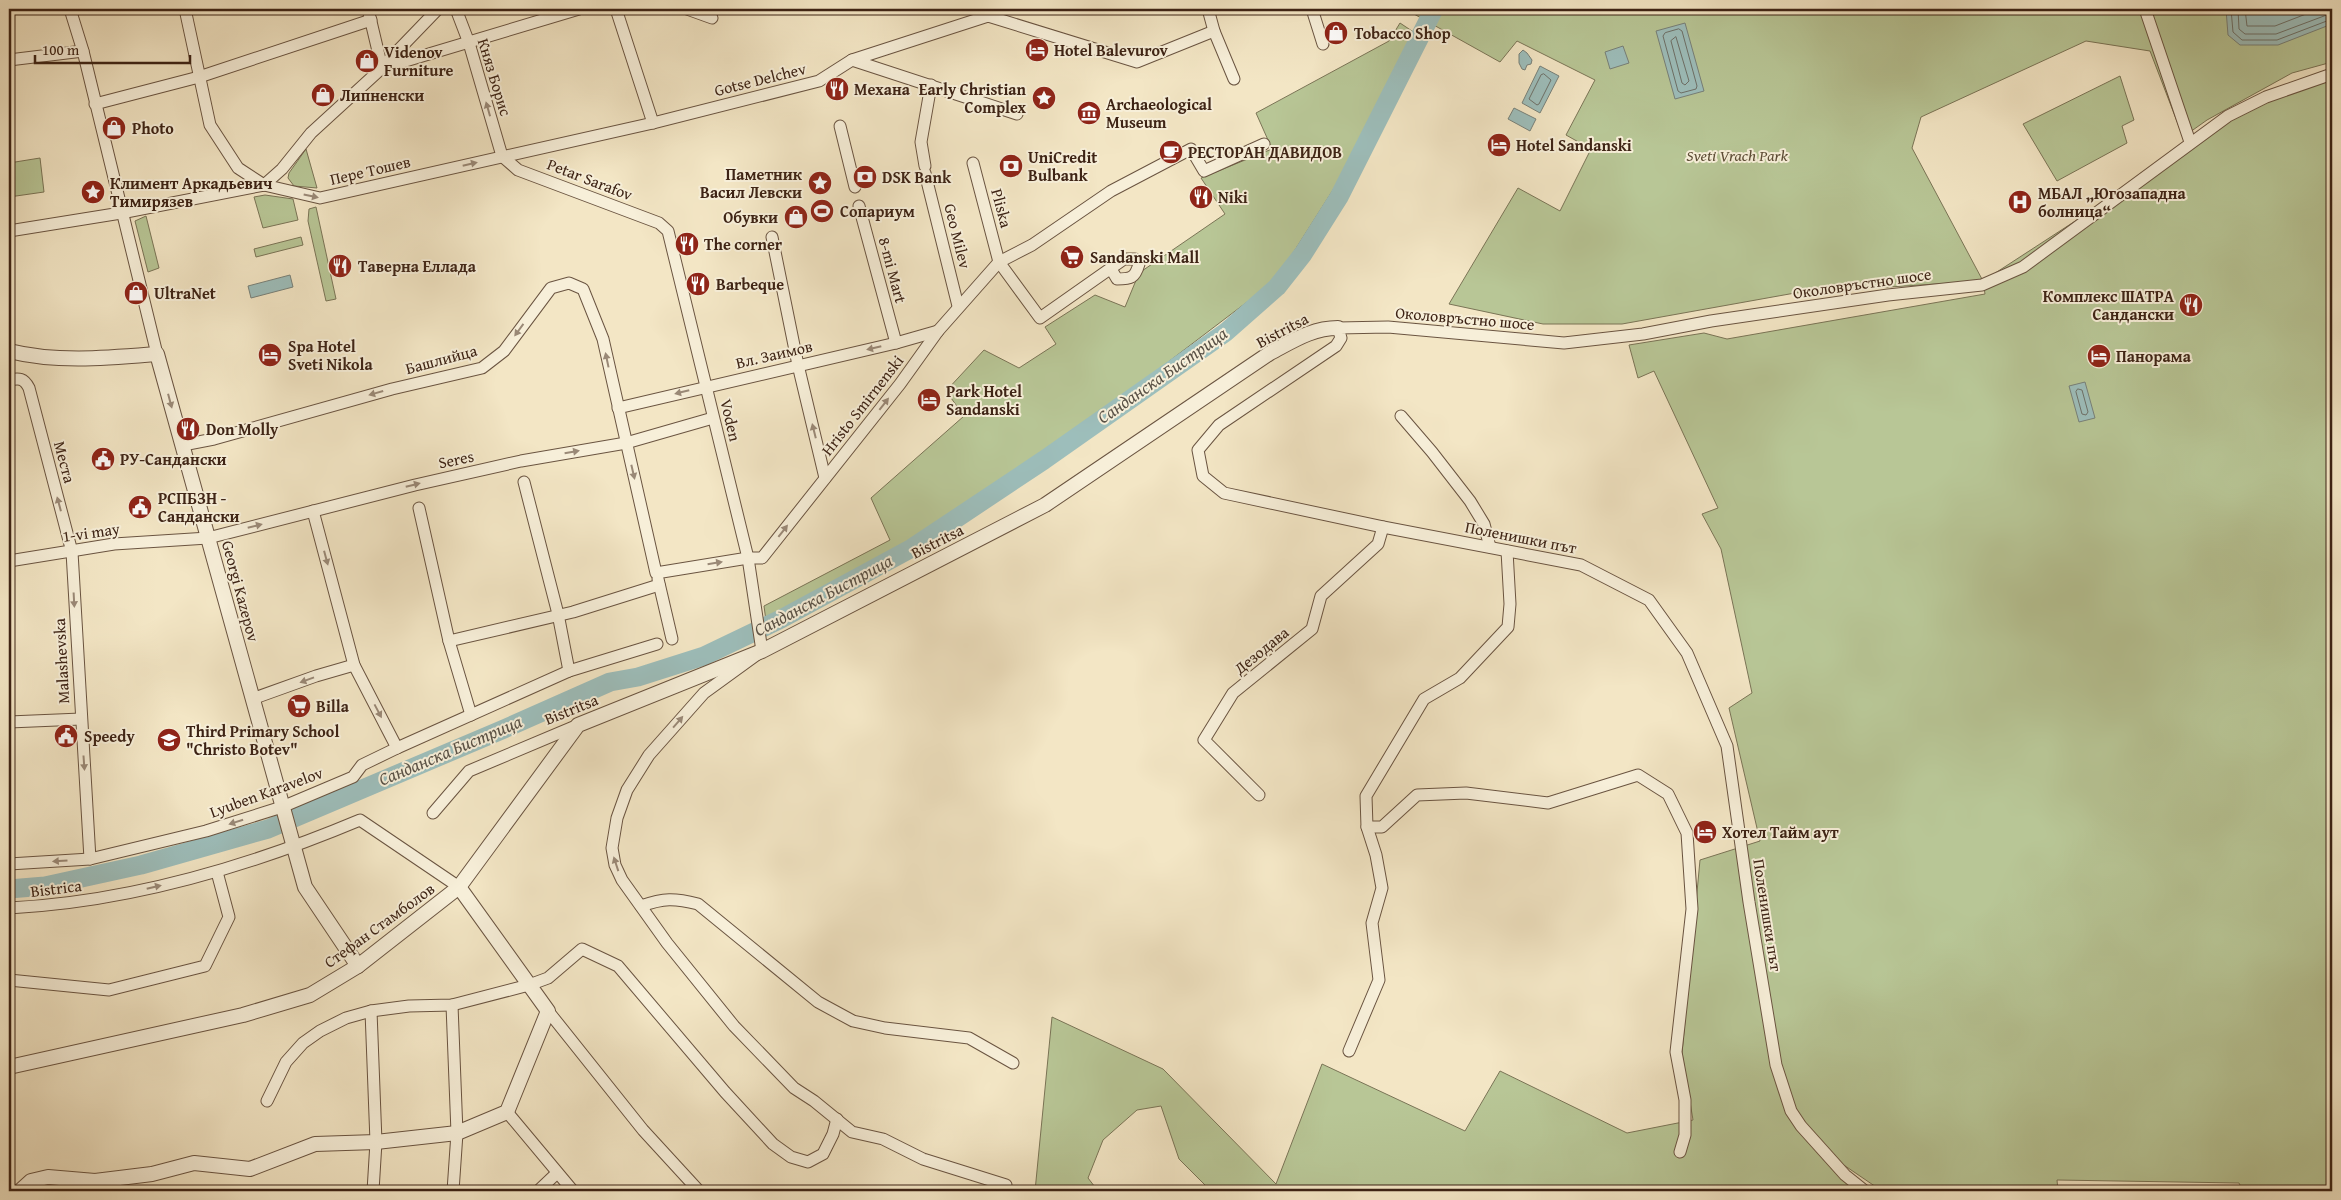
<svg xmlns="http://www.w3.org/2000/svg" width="2341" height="1200" font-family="'Gentium Book Plus',serif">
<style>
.green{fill:#b8c696;stroke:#7a7456}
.water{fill:#9dbebb;stroke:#778079}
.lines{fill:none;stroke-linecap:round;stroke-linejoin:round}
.shore{stroke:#6d7068;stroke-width:1}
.river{stroke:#9dbebb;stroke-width:19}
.minor-casing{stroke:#6a5441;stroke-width:13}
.tertiary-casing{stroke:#6a5441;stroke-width:16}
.minor{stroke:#f7efd9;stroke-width:11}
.tertiary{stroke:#f7efd9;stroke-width:14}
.oneway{fill:#9a8977}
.labels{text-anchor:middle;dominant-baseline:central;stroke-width:4;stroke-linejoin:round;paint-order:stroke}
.poi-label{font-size:16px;font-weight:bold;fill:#3d2315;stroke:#f7efd9;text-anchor:start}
.street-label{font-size:16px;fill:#3d2315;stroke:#f7efd9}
.park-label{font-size:16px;font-style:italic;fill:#5c4c35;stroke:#f7efd9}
.water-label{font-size:18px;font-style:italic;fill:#5a5247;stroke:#f7efd9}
</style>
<rect width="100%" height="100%" fill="#f3e6c5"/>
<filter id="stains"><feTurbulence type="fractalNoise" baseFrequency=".004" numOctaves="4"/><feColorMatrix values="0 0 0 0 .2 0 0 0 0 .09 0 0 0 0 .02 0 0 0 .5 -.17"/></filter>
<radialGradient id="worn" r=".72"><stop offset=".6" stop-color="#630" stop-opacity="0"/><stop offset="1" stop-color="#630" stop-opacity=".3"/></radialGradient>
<g class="green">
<path d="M1405,9H2332V62L2292,73L2207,120L2183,137L2150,51L2086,41L1921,117L1912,148L1983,281L2266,97L2332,74V1191H2243L2239,1183L2057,1180L2058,1191H1882L1829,1155L1872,1191H1211L1179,1159L1161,1106L1137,1110L1103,1140L1088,1178L1098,1191H1035L1052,1017L1163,1069L1276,1184L1322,1064L1465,1131L1500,1071L1627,1133L1693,1120L1682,1053L1700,860L1760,841L1729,708L1752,693L1721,549L1702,514L1718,508L1654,371L1638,378L1629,345L1704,333L1727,339L1985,294L1983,281L1795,293L1622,324H1543L1449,304L1518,188L1560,211L1591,149L1566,135L1595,80L1517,41L1500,62Z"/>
<path d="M1400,23L1415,33L1364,141L1276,280L1080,429L897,551L766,621L764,606L890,540L871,498L964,416L946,391L984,350L1019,368L1056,344L1045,327L1095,295L1125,307L1139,273L1225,214L1201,178L1272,149L1256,113L1389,41Z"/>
<path d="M2120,76L2134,120L2122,126L2127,143L2057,181L2023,124Z"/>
<path d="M306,149L317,188L294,186L288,178L289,173Z"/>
<path d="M40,158L44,192L9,197V163Z"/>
<path d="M265,195L293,199L298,220L263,228L254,197Z"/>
<path d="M316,207L336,299L326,301L308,221L309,209Z"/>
<path d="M146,216L159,268L148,272L135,221Z"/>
<path d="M301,237L303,245L256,257L254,249Z"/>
</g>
<g class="water">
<path d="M2226,9H2332V24L2278,45H2240L2228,35Z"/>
<path d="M1685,23L1704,91L1675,99L1656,31Z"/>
<path d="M1623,46L1629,63L1610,69L1605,52Z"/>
<path d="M1523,50L1527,53L1532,60L1531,64L1527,65L1525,70L1522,69L1519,63V54Z"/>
<path d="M1540,66L1559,76L1540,113L1522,103Z"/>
<path d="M1514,108L1536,119L1530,131L1508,119Z"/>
<path d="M290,275L293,287L251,298L248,286Z"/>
<path d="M2085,382L2095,418L2079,422L2069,386Z"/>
</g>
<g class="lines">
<g class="shore">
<path d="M2231,9L2233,32L2242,40H2277L2332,19"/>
<path d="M2238,9L2239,29L2245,34H2276L2332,13"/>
<path d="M2245,9L2247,26H2275L2319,9"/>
<path d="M1679,29L1682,31L1697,86L1696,89L1681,93L1678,91L1663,36L1665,33Z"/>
<path d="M1676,37L1689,81L1685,85L1682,83L1671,41Z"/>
<path d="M1544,74L1551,80L1539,104L1537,105L1529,99L1541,75Z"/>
<path d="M2078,389L2082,390L2088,412L2086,415L2082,414L2076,392Z"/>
</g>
<path class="river" d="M9,889L45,886L141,865L268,829L504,729L610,682L638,677L704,656L781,619L912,548L1044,460L1226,332L1277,287L1303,254L1339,197L1434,9"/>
<g class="minor-casing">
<g id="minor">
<path d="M70,9L83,51L157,354"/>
<path d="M185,9L210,125L238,168L264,185"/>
<path d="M368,9L382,68"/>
<path d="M456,9L469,43L502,156"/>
<path d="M616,9L653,123"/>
<path d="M687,9L712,18"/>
<path d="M1208,9L1214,31L1234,79"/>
<path d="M1312,9L1323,44"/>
<path d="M2145,9L2190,142"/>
<path d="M9,60L83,51"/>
<path d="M852,60L1017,114"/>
<path d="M383,66L438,9"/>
<path d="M95,104L199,77L371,20"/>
<path d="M840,126L855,187"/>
<path d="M502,156L518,170L659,223L668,231L748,558L762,651L704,693L649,755L627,790L617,818L612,848L615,865L622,880L667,943L734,1026L794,1088L814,1101L852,1132L883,1139L923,1159L1006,1185"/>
<path d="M973,163L999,262L1040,318L1124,259H1135L1139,264C1135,278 1131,279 1117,279L1111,269"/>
<path d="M925,166L921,142L931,85"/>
<path d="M925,173L958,306"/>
<path d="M264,185L282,169L311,133L382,68L579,9"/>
<path d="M859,206L896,343"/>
<path d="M9,231L121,213L264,185L320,198L653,123L819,81L852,60L988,16L1137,62L1214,31"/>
<path d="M772,237L798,365L825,478"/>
<path d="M9,380C19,378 24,378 29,388L72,552L90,859"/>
<path d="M618,408L896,343L938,331"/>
<path d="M1401,416L1432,452L1470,501L1484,524L1490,547"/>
<path d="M183,445L214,439L392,389L482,368L504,351L551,288L569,283L583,289L603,339L656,573L748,558H762L900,384L938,331L999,262L1032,245L1111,191L1191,149L1204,171L1264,144"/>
<path d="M524,482L558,614L569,671"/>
<path d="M419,508L449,641L471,715"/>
<path d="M313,511L354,665L397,748"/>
<path d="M1507,551L1510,604L1508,627L1460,678L1424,699L1366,796L1367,827H1382L1417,795L1466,793L1548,803L1638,775L1668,794L1687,833L1692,909L1676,1052L1685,1100V1135L1680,1152"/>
<path d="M9,561L114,544L208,538L415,485L521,461L626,443L713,418"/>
<path d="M658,579L672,639"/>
<path d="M449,641L573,612L659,585"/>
<path d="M252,699L316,676L354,665"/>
<path d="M9,722L81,719"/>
<path d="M1259,795L1204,740L1233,693L1312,629L1321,596L1378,544L1383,527"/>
<path d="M433,813L469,771L578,725"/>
<path d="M9,864L90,859L206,831L282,807L353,777L362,765L397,748L569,671L657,644"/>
<path d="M641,906C664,898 674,898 698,904L818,1002L853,1021L885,1028L969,1038L1013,1063"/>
<path d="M9,908C130,902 248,867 360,820L459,887"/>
<path d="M9,980L109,990L205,966L229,917L217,872"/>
<path d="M452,1005L457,1133L453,1191"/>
<path d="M371,1011L376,1142L373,1191"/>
<path d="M548,1011L643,1130L699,1191"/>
<path d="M1349,1051L1379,980L1372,923L1382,888L1376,855L1367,827"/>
<path d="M267,1101L286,1062L303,1043L320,1031L346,1018L371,1011L409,1006L452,1005L529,985L548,978L582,949L618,966L725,1092L773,1144L791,1157L808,1162L823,1154L833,1134L837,1119"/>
<path d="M507,1112L573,1191"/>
<path d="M538,1191L557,1173"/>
<path d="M1865,1191L1845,1175L1801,1126L1791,1111L1776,1065L1749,902L1727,746L1687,653L1649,600L1581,565L1383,527L1224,493L1203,476L1198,450L1219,425L1336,346L1341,338L1338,328L1388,327L1564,343L1643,334L1711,321L1888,295L1982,285L2023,267L2228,116L2266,97L2332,74"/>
</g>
</g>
<g class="tertiary-casing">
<g id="tertiary">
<path d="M9,351C57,363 108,358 157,354L305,887L358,966"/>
<path d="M9,1067L243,1015L310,995L358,966L459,887L578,725L762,651L1045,505L1270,353C1293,341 1312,328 1338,328"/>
<path d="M20,1191L31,1181L48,1177L95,1181L152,1174L194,1163L250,1169L315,1144L376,1142L457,1133L507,1112L548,1011L459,887"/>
</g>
</g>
<use href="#minor" class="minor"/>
<use href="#tertiary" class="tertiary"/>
</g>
<defs><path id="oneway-solid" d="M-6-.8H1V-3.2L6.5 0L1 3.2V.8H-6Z" transform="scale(1.25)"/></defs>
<g class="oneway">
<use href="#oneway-solid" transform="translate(488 109) rotate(-106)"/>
<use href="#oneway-solid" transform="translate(470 164) rotate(-13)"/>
<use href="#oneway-solid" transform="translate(311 196) rotate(12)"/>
<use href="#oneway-solid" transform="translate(519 330) rotate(126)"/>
<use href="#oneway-solid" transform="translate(874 348) rotate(167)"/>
<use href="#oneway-solid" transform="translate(607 360) rotate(-102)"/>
<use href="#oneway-solid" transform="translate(682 392) rotate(166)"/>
<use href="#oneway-solid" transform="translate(376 393) rotate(164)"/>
<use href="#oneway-solid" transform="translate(170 401) rotate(75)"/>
<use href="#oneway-solid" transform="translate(884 404) rotate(-52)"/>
<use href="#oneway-solid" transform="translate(814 431) rotate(-104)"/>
<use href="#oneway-solid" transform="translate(572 452) rotate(-10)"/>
<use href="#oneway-solid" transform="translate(633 472) rotate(77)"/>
<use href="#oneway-solid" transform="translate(413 485) rotate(-14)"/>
<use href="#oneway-solid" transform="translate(59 504) rotate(-105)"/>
<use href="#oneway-solid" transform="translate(255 526) rotate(-14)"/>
<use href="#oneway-solid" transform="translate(783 531) rotate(-52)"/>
<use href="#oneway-solid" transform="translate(326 558) rotate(75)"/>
<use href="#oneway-solid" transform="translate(715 563) rotate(-9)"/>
<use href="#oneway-solid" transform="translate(74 600) rotate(87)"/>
<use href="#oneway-solid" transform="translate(307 680) rotate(160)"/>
<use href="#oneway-solid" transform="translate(378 711) rotate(62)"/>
<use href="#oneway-solid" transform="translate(678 722) rotate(-49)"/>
<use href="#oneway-solid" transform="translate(84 763) rotate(86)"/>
<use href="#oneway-solid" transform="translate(236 822) rotate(162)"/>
<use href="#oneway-solid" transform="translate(60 861) rotate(176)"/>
<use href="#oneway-solid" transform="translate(616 864) rotate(-108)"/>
<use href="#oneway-solid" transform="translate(154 887) rotate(-13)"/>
</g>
<defs>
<g id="shop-disc" transform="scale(1.25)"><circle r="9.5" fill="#8f2418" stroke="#f7efd9"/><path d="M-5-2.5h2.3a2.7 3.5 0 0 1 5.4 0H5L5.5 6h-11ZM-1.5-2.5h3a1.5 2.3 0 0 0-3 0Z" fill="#fff"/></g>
<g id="hotel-disc" transform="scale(1.25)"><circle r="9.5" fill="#8f2418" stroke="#f7efd9"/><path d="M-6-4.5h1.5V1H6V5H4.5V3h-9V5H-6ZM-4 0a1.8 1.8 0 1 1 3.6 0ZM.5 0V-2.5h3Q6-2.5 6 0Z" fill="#fff"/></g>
<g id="restaurant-disc" transform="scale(1.25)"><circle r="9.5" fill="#8f2418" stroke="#f7efd9"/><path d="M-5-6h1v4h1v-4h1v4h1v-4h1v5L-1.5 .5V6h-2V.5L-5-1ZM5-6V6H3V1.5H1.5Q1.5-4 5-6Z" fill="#fff"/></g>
<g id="sight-disc" transform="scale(1.25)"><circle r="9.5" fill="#8f2418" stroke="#f7efd9"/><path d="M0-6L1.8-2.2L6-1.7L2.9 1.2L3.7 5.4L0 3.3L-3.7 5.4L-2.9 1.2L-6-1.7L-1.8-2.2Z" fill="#fff"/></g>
<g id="museum-disc" transform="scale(1.25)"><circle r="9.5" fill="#8f2418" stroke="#f7efd9"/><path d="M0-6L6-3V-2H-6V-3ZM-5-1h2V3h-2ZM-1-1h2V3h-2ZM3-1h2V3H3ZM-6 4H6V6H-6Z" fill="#fff"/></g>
<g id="cafe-disc" transform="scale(1.25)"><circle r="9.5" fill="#8f2418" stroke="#f7efd9"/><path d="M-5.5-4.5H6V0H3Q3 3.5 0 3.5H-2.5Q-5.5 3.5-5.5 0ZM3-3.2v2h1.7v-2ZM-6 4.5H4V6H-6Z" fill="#fff"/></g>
<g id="bank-disc" transform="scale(1.25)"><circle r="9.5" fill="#8f2418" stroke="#f7efd9"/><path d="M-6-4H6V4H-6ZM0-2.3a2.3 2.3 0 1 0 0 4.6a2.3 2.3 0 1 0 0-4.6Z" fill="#fff"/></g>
<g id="hospital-disc" transform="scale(1.25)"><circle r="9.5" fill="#8f2418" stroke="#f7efd9"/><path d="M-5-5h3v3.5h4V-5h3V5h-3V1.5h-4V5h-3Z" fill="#fff"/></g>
<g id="stadium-disc" transform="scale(1.25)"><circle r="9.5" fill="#8f2418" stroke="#f7efd9"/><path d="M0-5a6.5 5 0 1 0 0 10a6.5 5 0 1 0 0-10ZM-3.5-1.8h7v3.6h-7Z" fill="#fff"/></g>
<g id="supermarket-disc" transform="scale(1.25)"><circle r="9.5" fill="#8f2418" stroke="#f7efd9"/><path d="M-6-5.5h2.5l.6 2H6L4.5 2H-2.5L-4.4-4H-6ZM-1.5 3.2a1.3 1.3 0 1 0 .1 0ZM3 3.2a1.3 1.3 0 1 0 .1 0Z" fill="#fff"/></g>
<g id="civic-disc" transform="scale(1.25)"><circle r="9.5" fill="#8f2418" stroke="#f7efd9"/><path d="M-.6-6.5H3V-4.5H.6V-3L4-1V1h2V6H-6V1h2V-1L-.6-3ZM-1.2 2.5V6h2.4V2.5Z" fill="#fff"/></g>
<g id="school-disc" transform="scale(1.25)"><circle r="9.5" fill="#8f2418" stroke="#f7efd9"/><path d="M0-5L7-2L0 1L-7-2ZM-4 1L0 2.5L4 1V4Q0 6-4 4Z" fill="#fff"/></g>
</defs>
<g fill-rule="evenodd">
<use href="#shop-disc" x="1336" y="33"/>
<use href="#hotel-disc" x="1037" y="50"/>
<use href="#shop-disc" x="367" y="61"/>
<use href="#restaurant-disc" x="837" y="89"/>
<use href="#shop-disc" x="323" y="95"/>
<use href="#sight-disc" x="1044" y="98"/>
<use href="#museum-disc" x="1089" y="113"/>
<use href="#shop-disc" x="114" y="128"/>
<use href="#hotel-disc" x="1499" y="145"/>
<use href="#cafe-disc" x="1171" y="152"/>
<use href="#bank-disc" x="1011" y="166"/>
<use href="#bank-disc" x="865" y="177"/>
<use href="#sight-disc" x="820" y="183"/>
<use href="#sight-disc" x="93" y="192"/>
<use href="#restaurant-disc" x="1201" y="197"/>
<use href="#hospital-disc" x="2020" y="202"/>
<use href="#stadium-disc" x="822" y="211"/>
<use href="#shop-disc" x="796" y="217"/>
<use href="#restaurant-disc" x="687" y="244"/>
<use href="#supermarket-disc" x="1072" y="257"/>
<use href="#restaurant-disc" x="340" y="266"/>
<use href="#restaurant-disc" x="698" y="284"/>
<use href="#shop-disc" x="136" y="293"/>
<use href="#restaurant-disc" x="2191" y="305"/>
<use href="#hotel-disc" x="270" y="355"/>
<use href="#hotel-disc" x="2099" y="356"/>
<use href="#hotel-disc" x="929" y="400"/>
<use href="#restaurant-disc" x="188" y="429"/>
<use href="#civic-disc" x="103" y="459"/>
<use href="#civic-disc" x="140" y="507"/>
<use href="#supermarket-disc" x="299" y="706"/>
<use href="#civic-disc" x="66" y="736"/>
<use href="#school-disc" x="169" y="740"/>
<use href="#hotel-disc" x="1705" y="832"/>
</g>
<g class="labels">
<g class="poi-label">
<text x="1354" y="33">Tobacco Shop</text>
<text x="1054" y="50">Hotel Balevurov</text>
<text x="384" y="52">Videnov<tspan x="384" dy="18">Furniture</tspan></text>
<text x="854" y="89">Механа</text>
<text x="1026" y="89" text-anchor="end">Early Christian<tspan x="1026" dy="18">Complex</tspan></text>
<text x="340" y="95">Липненски</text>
<text x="1106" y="104">Archaeological<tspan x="1106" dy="18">Museum</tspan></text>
<text x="132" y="128">Photo</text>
<text x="1516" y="145">Hotel Sandanski</text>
<text x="1188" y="152">РЕСТОРАН ДАВИДОВ</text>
<text x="1028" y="157">UniCredit<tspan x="1028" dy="18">Bulbank</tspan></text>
<text x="802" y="174" text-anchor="end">Паметник<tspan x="802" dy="18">Васил Левски</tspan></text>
<text x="882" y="177">DSK Bank</text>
<text x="110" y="183">Климент Аркадьевич<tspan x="110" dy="18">Тимирязев</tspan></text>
<text x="2038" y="193">МБАЛ „Югозападна<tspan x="2038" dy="18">болница“</tspan></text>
<text x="1218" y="197">Niki</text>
<text x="840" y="211">Сопариум</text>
<text x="778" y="217" text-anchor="end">Обувки</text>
<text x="704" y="244">The corner</text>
<text x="1090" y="257">Sandanski Mall</text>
<text x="358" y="266">Таверна Еллада</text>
<text x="716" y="284">Barbeque</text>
<text x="154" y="293">UltraNet</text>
<text x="2174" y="296" text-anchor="end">Комплекс ШАТРА<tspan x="2174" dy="18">Сандански</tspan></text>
<text x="288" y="346">Spa Hotel<tspan x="288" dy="18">Sveti Nikola</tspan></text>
<text x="2116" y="356">Панорама</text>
<text x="946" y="391">Park Hotel<tspan x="946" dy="18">Sandanski</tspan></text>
<text x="206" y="429">Don Molly</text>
<text x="120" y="459">РУ-Сандански</text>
<text x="158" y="498">РСПБЗН -<tspan x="158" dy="18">Сандански</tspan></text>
<text x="316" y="706">Billa</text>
<text x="186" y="731">Third Primary School<tspan x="186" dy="18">"Christo Botev"</tspan></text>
<text x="84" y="736">Speedy</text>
<text x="1722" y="832">Хотел Тайм аут</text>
</g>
<g class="street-label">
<text transform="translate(495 77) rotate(73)">Княз Борис</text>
<text transform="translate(760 79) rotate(-14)">Gotse Delchev</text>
<text transform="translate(370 170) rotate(-13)">Пере Тошев</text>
<text transform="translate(590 179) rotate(21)">Petar Sarafov</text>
<text transform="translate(1002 208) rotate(75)">Pliska</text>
<text transform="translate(958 236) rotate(76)">Geo Milev</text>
<text transform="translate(893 270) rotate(75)">8-mi Mart</text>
<text transform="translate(1862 283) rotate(-8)">Околовръстно шосе</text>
<text transform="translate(1465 318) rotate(5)">Околовръстно шосе</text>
<text transform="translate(1282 330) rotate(-28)">Bistritsa</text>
<text transform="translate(774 354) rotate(-13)">Вл. Заимов</text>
<text transform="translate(441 359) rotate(-15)">Башлийца</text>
<text transform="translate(862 405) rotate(-52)">Hristo Smirnenski</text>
<text transform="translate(731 420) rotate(77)">Voden</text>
<text transform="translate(456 459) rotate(-12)">Seres</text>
<text transform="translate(65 462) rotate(75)">Места</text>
<text transform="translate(91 532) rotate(-8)">1-vi may</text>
<text transform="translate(1521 537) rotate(11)">Поленишки път</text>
<text transform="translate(937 541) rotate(-27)">Bistritsa</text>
<text transform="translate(241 591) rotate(75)">Georgi Kazepov</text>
<text transform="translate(1261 650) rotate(-39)">Дезодава</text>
<text transform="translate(61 661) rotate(-93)">Malashevska</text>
<text transform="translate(571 709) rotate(-22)">Bistritsa</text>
<text transform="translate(266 792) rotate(-20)">Lyuben Karavelov</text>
<text transform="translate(56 888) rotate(-7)">Bistrica</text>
<text transform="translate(1768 915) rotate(81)">Поленишки път</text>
<text transform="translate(379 925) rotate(-36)">Стефан Стамболов</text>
</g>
<g class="park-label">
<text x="1737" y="155">Sveti Vrach Park</text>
</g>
<g class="water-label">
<text transform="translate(1162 375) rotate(-35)">Санданска Бистрица</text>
<text transform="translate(823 595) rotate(-28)">Санданска Бистрица</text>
<text transform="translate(450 750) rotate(-23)">Санданска Бистрица</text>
</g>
</g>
<rect width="2341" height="1200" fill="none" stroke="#f3e6c5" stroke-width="30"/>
<rect x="10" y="10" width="2321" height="1180" fill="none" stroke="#3d2315" stroke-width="2.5"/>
<rect x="15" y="15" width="2311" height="1170" fill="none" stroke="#3d2315"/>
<path d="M35 55v8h155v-8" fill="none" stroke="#3d2315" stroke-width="2.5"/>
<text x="42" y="55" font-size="15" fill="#3d2315" stroke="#f7efd9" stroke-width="4" paint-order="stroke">100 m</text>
<rect width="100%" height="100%" filter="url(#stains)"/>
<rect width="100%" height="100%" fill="url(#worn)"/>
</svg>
